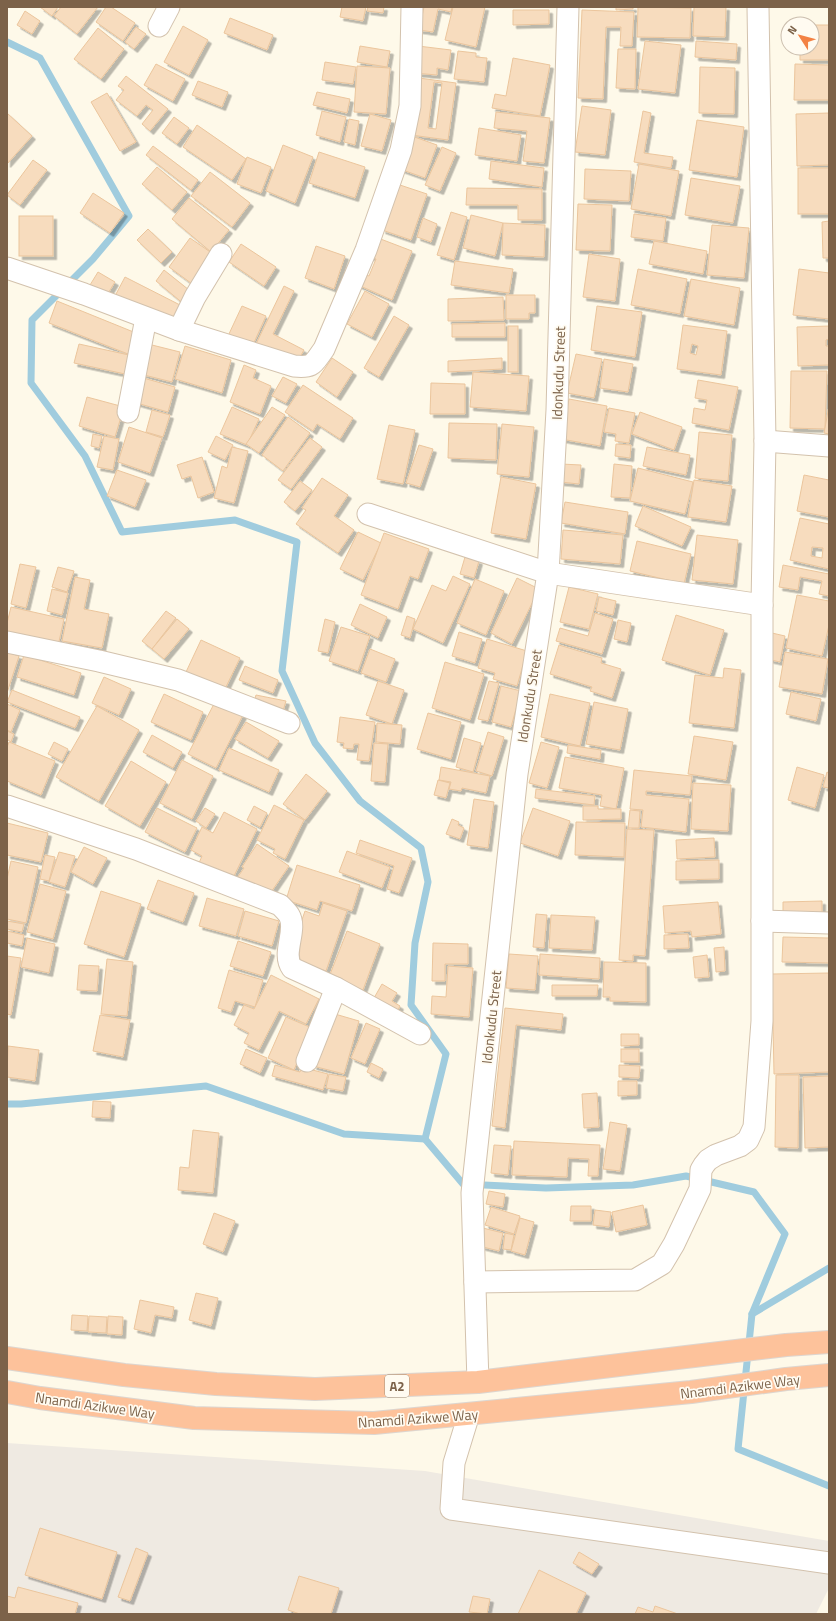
<svg xmlns="http://www.w3.org/2000/svg" width="836" height="1621" font-family="'Titillium Web',sans-serif">
<style>
.industrial{fill:#efeae2}
.lines{fill:none;stroke-linecap:round;stroke-linejoin:round}
.stream{stroke:#a0ccde;stroke-width:7}
.building{fill:#f7dcbe;stroke:#ebc59c;fill-rule:evenodd;filter:url(#shadow)}
.street-casing{stroke:#d3c2ad;stroke-width:23}
.highway-casing{stroke:#ddd6d0;stroke-width:24}
.street{stroke:#fff;stroke-width:21}
.highway{stroke:#fdc29b;stroke-width:22}
.labels{text-anchor:middle;dominant-baseline:central;stroke-width:3.5;stroke-linejoin:round;paint-order:stroke}
.shield{fill:#fffbf1;stroke:#a3907b;stroke-width:1}
.shield-label{font-size:13px;font-weight:bold;fill:#7c6249}
.street-label{font-size:14px;fill:#7c6249;stroke:#fffbf1}
</style>
<defs>
<filter id="shadow"><feDropShadow dx="3.5" dy="3.5" stdDeviation="0" flood-color="#0004"/></filter>
</defs>
<rect width="100%" height="100%" fill="#fef9e9"/>
<path class="industrial" d="M7,1443L425,1471L829,1541V1588L816,1614H7Z"/>
<g class="lines">
<g class="stream">
<path d="M7,42L40,58L129,216L93,259L32,320L31,383L85,456L122,532L235,520L297,542L282,671L315,743L360,801L421,848L428,882L415,943L411,1005L446,1054L425,1139L463,1184L546,1188L633,1185L686,1176L754,1192L785,1234L752,1314L738,1449L829,1486"/>
<path d="M7,1104H21L206,1086L344,1134L425,1139"/>
<path d="M752,1314L829,1268"/>
</g>
</g>
<g class="building">
<path d="M40,7H58L52,16Z"/>
<path d="M61,7H98L77,34L54,16Z"/>
<path d="M106,7H111L135,23L123,41L96,22Z"/>
<path d="M342,7H366L363,21L340,17Z"/>
<path d="M368,7H384L383,13L367,11Z"/>
<path d="M424,7H452L451,12L438,9L433,32L419,30Z"/>
<path d="M453,7H485L476,47L445,40Z"/>
<path d="M616,7H633V9L616,10Z"/>
<path d="M638,7L691,8L690,38L637,37Z"/>
<path d="M694,7H726L725,37L693,36Z"/>
<path d="M513,10H549V24L513,25Z"/>
<path d="M582,10L634,12L632,46H620L621,27H606L603,99L578,98Z"/>
<path d="M25,11L40,21L32,34L17,25Z"/>
<path d="M230,18L273,35L267,50L224,33Z"/>
<path d="M812,25H829V60H800V48H812Z"/>
<path d="M183,26L208,40L189,75L164,62Z"/>
<path d="M136,27L146,34L134,49L125,42Z"/>
<path d="M98,28L124,49L101,79L74,59Z"/>
<path d="M645,41L681,45L675,93L638,89Z"/>
<path d="M696,41L737,44L736,60L695,57Z"/>
<path d="M360,46L390,51L387,67L357,62Z"/>
<path d="M418,46L451,50L448,70L437,68V75L414,73Z"/>
<path d="M618,49H636L635,89L616,88Z"/>
<path d="M458,51L476,53V57L487,58L484,82L454,79Z"/>
<path d="M513,58L550,65L540,116L492,108L495,94L506,96Z"/>
<path d="M325,62L356,67L353,84L322,80Z"/>
<path d="M156,64L185,79L173,101L144,85Z"/>
<path d="M795,64L829,65V100H794Z"/>
<path d="M357,66L390,68L386,114L354,112Z"/>
<path d="M700,67L735,68L734,114L699,113Z"/>
<path d="M126,76L168,109L150,131L142,124L153,110L146,105L137,116L116,100L124,90L118,86Z"/>
<path d="M419,78L456,83L448,140L411,135ZM434,82L442,83L436,129L428,128Z"/>
<path d="M198,81L228,92L222,107L192,95Z"/>
<path d="M317,92L350,99L347,113L313,105Z"/>
<path d="M107,93L136,142L120,151L91,102Z"/>
<path d="M582,106L611,110L605,155L575,152Z"/>
<path d="M322,111L346,117L340,142L316,135Z"/>
<path d="M643,111L651,113L644,153L673,157L671,168L634,162Z"/>
<path d="M496,112L550,118L544,163L523,161L527,131L494,128Z"/>
<path d="M7,113L32,136L7,164Z"/>
<path d="M829,113V165L797,166L796,114Z"/>
<path d="M370,114L391,120L382,151L361,146Z"/>
<path d="M174,117L189,128L177,144L162,133Z"/>
<path d="M349,119L359,121L355,145L344,142Z"/>
<path d="M697,120L744,127L737,177L689,170Z"/>
<path d="M197,125L246,159L232,180L183,147Z"/>
<path d="M479,128L521,135L517,161L475,155Z"/>
<path d="M409,135L437,145L425,178L397,168Z"/>
<path d="M283,145L313,157L295,203L266,191Z"/>
<path d="M153,146L198,180L191,190L146,155Z"/>
<path d="M442,147L456,153L440,191L425,185Z"/>
<path d="M319,152L365,167L355,198L309,183Z"/>
<path d="M247,157L271,167L261,193L237,184Z"/>
<path d="M33,160L47,170L20,205L7,195Z"/>
<path d="M491,161L544,168L542,187L489,179Z"/>
<path d="M639,164L679,171L671,216L631,209Z"/>
<path d="M157,167L187,192L172,210L142,184Z"/>
<rect x="798" y="168" width="31" height="46"/>
<path d="M585,169L631,171L629,201L584,199Z"/>
<path d="M210,172L250,203L232,227L191,196Z"/>
<path d="M691,178L740,186L733,223L685,215Z"/>
<path d="M397,184L427,194L411,240L382,230Z"/>
<path d="M467,188L542,189V220H518V205H466Z"/>
<path d="M93,193L124,213L110,233L80,213Z"/>
<path d="M189,198L229,230L211,252L172,219Z"/>
<path d="M578,204L612,205L610,251L576,250Z"/>
<path d="M451,212L467,217L454,260L437,255Z"/>
<path d="M634,214L666,218L663,241L631,237Z"/>
<path d="M471,215L503,223L495,256L463,248Z"/>
<rect x="19" y="216" width="34" height="40"/>
<path d="M423,218L437,224L431,242L417,237Z"/>
<path d="M829,221V258H823L822,222Z"/>
<path d="M503,223L545,225L544,257L502,255Z"/>
<path d="M712,225L749,228L744,278L707,275Z"/>
<path d="M148,229L172,252L161,263L137,240Z"/>
<path d="M190,238L216,256L195,286L169,267Z"/>
<path d="M378,238L412,251L392,300L358,285L363,274L369,276L376,259L370,257Z"/>
<path d="M654,241L707,251L703,274L649,264Z"/>
<path d="M241,244L276,267L264,286L229,262Z"/>
<path d="M316,246L345,256L334,289L305,278Z"/>
<path d="M589,254L620,259L615,301L583,297Z"/>
<path d="M455,261L513,269L509,293L451,285Z"/>
<path d="M638,269L687,279L680,314L631,305Z"/>
<path d="M799,269L829,273V319L793,315Z"/>
<path d="M164,270L194,294L185,305L156,281Z"/>
<path d="M98,272L115,282L107,295L90,285Z"/>
<path d="M125,277L184,307L174,326L115,296Z"/>
<path d="M691,279L740,288L734,325L684,316Z"/>
<path d="M284,286L294,291L273,334L304,350L296,364L256,344Z"/>
<path d="M365,291L389,304L372,337L347,324Z"/>
<path d="M506,295H535V313H529V319H506Z"/>
<path d="M503,297L504,320L448,321V299Z"/>
<path d="M57,301L136,333L128,354L49,323Z"/>
<path d="M242,306L266,316L252,347L228,336Z"/>
<path d="M597,306L642,312L635,357L591,350Z"/>
<path d="M394,316L409,325L379,377L364,368Z"/>
<path d="M505,323V337H452V324Z"/>
<path d="M683,325L727,331L721,375L677,369ZM692,344L698,346L696,355L690,353Z"/>
<rect x="508" y="326" width="10" height="46"/>
<path d="M829,326V339L826,340V346H829V365L798,366L797,327Z"/>
<path d="M79,344L129,355L125,374L74,363Z"/>
<path d="M148,344L180,352L172,382L140,374Z"/>
<path d="M185,346L231,360L222,393L175,379Z"/>
<path d="M576,354L602,359L594,398L567,393Z"/>
<path d="M332,358L353,372L337,397L316,382Z"/>
<path d="M502,358V369L448,372V361Z"/>
<path d="M604,359L633,364L628,392L600,388Z"/>
<path d="M244,365L256,370L253,378L271,386L260,414L230,402Z"/>
<path d="M791,371H827L825,429L790,428Z"/>
<path d="M473,372L529,376L526,411L470,407Z"/>
<path d="M140,377L175,387L168,412L133,402Z"/>
<path d="M283,377L297,384L286,403L272,396Z"/>
<path d="M698,380L738,387L729,430L692,423L694,408L705,410L707,400L695,398Z"/>
<path d="M431,383L465,384V414H430Z"/>
<path d="M303,385L353,418L340,439L317,424L313,431L285,412Z"/>
<path d="M87,397L124,407L115,437L79,426Z"/>
<path d="M569,399L607,406L600,446L561,439Z"/>
<path d="M829,406V434L824,433Z"/>
<path d="M232,407L259,419L247,445L220,434Z"/>
<path d="M272,407L285,415L259,453L246,444Z"/>
<path d="M609,408L635,413L629,443L615,441L616,434L604,432Z"/>
<path d="M152,410L170,415L163,437L146,432Z"/>
<path d="M640,412L682,427L674,450L632,434Z"/>
<path d="M288,417L310,433L283,471L262,455Z"/>
<path d="M449,423L497,424L496,460L448,458Z"/>
<path d="M502,424L534,427L529,477L497,474Z"/>
<path d="M389,425L415,430L403,484L377,479Z"/>
<path d="M129,427L162,438L150,473L118,462Z"/>
<path d="M699,432L732,435L728,481L695,478Z"/>
<path d="M93,434L102,436L99,448L91,446Z"/>
<path d="M104,436L119,439L113,470L97,467Z"/>
<path d="M216,436L233,445L225,460L208,452Z"/>
<path d="M310,438L322,447L291,489L278,480Z"/>
<path d="M616,444L631,445L630,458L615,456Z"/>
<path d="M419,445L433,449L420,487L406,483Z"/>
<path d="M232,447L248,451L234,503L214,498L222,466L227,468Z"/>
<path d="M647,447L690,455L686,475L643,466Z"/>
<path d="M202,457L214,492L198,498L191,476L182,479L177,465Z"/>
<path d="M561,464L581,465L579,484L560,482Z"/>
<path d="M614,464L632,466L630,498L611,497Z"/>
<path d="M638,468L693,482L685,514L630,501Z"/>
<path d="M117,470L146,480L135,507L107,496Z"/>
<path d="M804,475L829,480V517L797,511Z"/>
<path d="M501,477L536,484L526,539L491,533Z"/>
<path d="M322,478L348,495L334,516L354,530L338,553L296,524L306,510L302,508Z"/>
<path d="M694,480L732,486L726,522L688,517Z"/>
<path d="M300,481L312,490L295,511L284,502Z"/>
<path d="M565,502L628,512L625,534L561,523Z"/>
<path d="M643,506L691,527L682,546L635,526Z"/>
<path d="M800,518L829,524V569L790,560ZM812,547L823,548L822,558L811,556Z"/>
<path d="M563,530L623,535L620,564L561,559Z"/>
<path d="M358,532L381,543L363,580L340,569Z"/>
<path d="M384,533L429,549L418,579L410,576L398,609L361,595Z"/>
<path d="M697,535L738,540L733,584L692,580Z"/>
<path d="M637,541L691,554L684,584L630,571Z"/>
<path d="M465,557L479,561L474,578L460,574Z"/>
<path d="M20,564L36,567L26,608L11,604Z"/>
<path d="M783,565L829,574V596L819,594L822,581L800,577L798,590L779,587Z"/>
<path d="M58,567L74,571L67,592L52,587Z"/>
<path d="M453,576L470,584L443,643L413,629L432,585L446,591Z"/>
<path d="M75,577L90,580L84,609L109,614L102,648L62,641Z"/>
<path d="M517,578L539,589L512,644L491,633Z"/>
<path d="M475,579L504,591L486,635L457,623Z"/>
<path d="M569,587L598,594L589,629L560,622Z"/>
<path d="M52,589L68,593L62,615L47,611Z"/>
<path d="M797,595L829,601V625L822,656L786,648Z"/>
<path d="M599,597L616,601L613,615L596,611Z"/>
<path d="M360,604L387,617L378,638L351,625Z"/>
<path d="M11,607L64,619L58,646L7,634V623Z"/>
<path d="M166,611L176,618L152,649L142,641Z"/>
<path d="M595,613L613,619L602,654L556,641L560,628L588,636Z"/>
<path d="M676,615L724,630L710,675L662,660Z"/>
<path d="M407,616L415,619L410,638L401,635Z"/>
<path d="M177,619L189,629L164,659L152,649Z"/>
<path d="M325,619L335,622L328,653L318,651Z"/>
<path d="M618,620L631,623L627,642L614,639Z"/>
<path d="M341,627L370,636L358,671L329,661Z"/>
<path d="M459,632L482,639L475,663L452,656Z"/>
<path d="M772,633L785,636L780,662L767,659Z"/>
<path d="M487,639L527,651L517,686L493,679L495,673L478,668Z"/>
<path d="M201,640L240,658L224,691L186,672Z"/>
<path d="M559,645L602,658L601,663L621,669L612,698L590,691L592,687L550,674Z"/>
<path d="M370,649L395,659L386,682L361,673Z"/>
<path d="M7,652L19,656L7,693Z"/>
<path d="M785,652L828,659L822,694L779,687Z"/>
<path d="M24,655L81,673L74,695L17,677Z"/>
<path d="M445,662L484,674L470,720L432,708Z"/>
<path d="M245,666L278,680L273,693L239,680Z"/>
<path d="M724,668L741,670L734,728L689,723L695,675L723,678Z"/>
<path d="M104,677L131,689L119,715L92,703Z"/>
<path d="M378,681L404,690L392,724L366,715Z"/>
<path d="M489,681L499,683L488,721L478,719Z"/>
<path d="M501,686L521,691L511,727L492,722Z"/>
<path d="M12,690L80,717L75,728L7,702Z"/>
<path d="M791,692L821,699L816,721L786,714Z"/>
<path d="M164,694L203,712L191,740L151,722Z"/>
<path d="M550,694L590,703L580,746L541,737Z"/>
<path d="M256,695L286,701L283,711L253,705Z"/>
<path d="M215,702L243,715L216,768L188,754Z"/>
<path d="M594,702L628,709L620,750L586,744Z"/>
<path d="M7,704L20,710L11,732L7,730Z"/>
<path d="M97,706L139,730L99,801L56,777Z"/>
<path d="M428,713L461,722L451,759L417,749Z"/>
<path d="M340,717L375,722L369,761L357,760L359,744H354L353,749L343,748L344,743L337,742Z"/>
<path d="M246,722L279,741L268,758L235,739Z"/>
<path d="M377,723L402,725L400,744L376,742Z"/>
<path d="M7,731L14,734L11,742L8,740L7,742Z"/>
<path d="M488,732L504,737L492,776L476,771Z"/>
<path d="M152,735L182,752L173,768L143,752Z"/>
<path d="M694,736L733,742L726,780L688,774Z"/>
<path d="M464,738L481,743L473,772L456,767Z"/>
<path d="M9,742L55,761L41,795L7,781V747Z"/>
<path d="M54,742L68,749L62,761L48,754Z"/>
<path d="M541,742L559,747L547,788L529,783Z"/>
<path d="M374,743L388,744L385,782L371,781Z"/>
<path d="M568,745L601,750L600,759L567,753Z"/>
<path d="M229,748L279,770L269,792L219,770Z"/>
<path d="M565,757L624,768L616,809L600,806L602,795L559,788Z"/>
<path d="M182,760L213,776L192,819L160,803Z"/>
<path d="M131,761L166,782L140,826L105,806Z"/>
<path d="M441,767L490,776L486,793L462,788L461,791L449,789L451,782L439,780Z"/>
<path d="M797,767L824,775L815,808L788,800Z"/>
<path d="M634,770L692,776L690,795L646,791V795L689,799L686,832L641,827L643,810L630,809Z"/>
<path d="M827,772L829,773V788L823,787Z"/>
<path d="M306,774L327,791L305,820L283,804Z"/>
<path d="M438,780L450,783L446,798L434,795Z"/>
<path d="M693,783L731,785L728,831L691,829Z"/>
<path d="M536,789L595,796L594,805L535,798Z"/>
<path d="M474,799L494,802L488,848L467,845Z"/>
<path d="M274,805L304,820L285,859L273,853L275,849L257,840Z"/>
<path d="M254,806L267,813L260,827L247,820Z"/>
<path d="M583,806H598V809H621V819L583,820Z"/>
<path d="M157,808L197,828L185,852L145,832Z"/>
<path d="M205,808L215,814L206,828L196,821Z"/>
<path d="M533,808L570,821L558,856L520,843Z"/>
<path d="M630,810L640,811L639,828H628Z"/>
<path d="M224,812L257,829L232,880L199,863L202,856L191,850L202,827L213,833Z"/>
<path d="M452,819L459,822L458,825L464,828L460,839L446,834Z"/>
<path d="M576,822L625,823L624,857L575,855Z"/>
<path d="M7,823L48,833L41,862L7,855Z"/>
<path d="M627,829L654,830L645,956L633,955V961L619,960Z"/>
<path d="M714,838L715,857L677,859L676,840Z"/>
<path d="M360,840L412,858L399,893L387,889L394,866L356,853Z"/>
<path d="M257,844L289,866L267,898L237,878L244,868L242,867Z"/>
<path d="M84,847L107,858L93,884L71,872Z"/>
<path d="M347,851L390,867L382,888L339,872Z"/>
<path d="M59,852L75,856L65,887L49,882Z"/>
<path d="M45,855L55,857L49,881L40,879Z"/>
<path d="M719,860V879L676,880V861Z"/>
<path d="M11,861L38,867L26,923L7,919V879Z"/>
<path d="M297,865L360,885L352,911L320,901L317,910L286,900Z"/>
<path d="M158,880L194,893L183,922L147,909Z"/>
<path d="M40,884L66,891L53,939L27,932Z"/>
<path d="M101,891L141,904L124,957L84,944Z"/>
<path d="M207,898L244,909L236,936L199,926Z"/>
<path d="M822,901V916L783,917V902Z"/>
<path d="M718,902L721,934L692,937L691,931L665,933L663,906Z"/>
<path d="M323,903L347,911L326,971L289,958L305,911L319,916Z"/>
<path d="M245,911L279,921L272,946L238,936Z"/>
<path d="M536,914L547,915L544,948L533,947Z"/>
<path d="M551,915L595,917L592,950L549,948Z"/>
<path d="M7,921L24,924L22,932L7,929Z"/>
<path d="M7,931L24,935L22,946L7,943Z"/>
<path d="M347,931L380,944L363,990L329,977Z"/>
<path d="M688,934L689,948L664,949V935Z"/>
<path d="M783,937L829,938V963L782,962Z"/>
<path d="M27,938L55,944L49,973L21,967Z"/>
<path d="M238,941L271,952L263,976L230,966Z"/>
<path d="M433,943L468,944V964H445V981H432Z"/>
<path d="M724,947L725,971L716,972L714,948Z"/>
<path d="M509,954L538,956L535,990L506,988Z"/>
<path d="M540,954L600,958L599,979L539,975Z"/>
<path d="M707,955L709,977L695,978L693,957Z"/>
<path d="M7,956L21,958L11,1015L7,1014Z"/>
<path d="M107,959L133,962L127,1016L101,1014Z"/>
<path d="M604,962L646,963V1002L610,1001V997H603Z"/>
<path d="M79,965L99,966L97,991L77,990Z"/>
<path d="M448,966L473,968L469,1017L431,1014L432,996L446,997Z"/>
<path d="M229,970L263,980L255,1007L235,1001L231,1012L218,1008Z"/>
<path d="M829,973V1072L774,1074L772,974Z"/>
<path d="M271,975L319,999L306,1024L279,1011L259,1050L244,1043L249,1033L234,1025L244,1005L254,1009Z"/>
<path d="M382,984L397,993L392,1001L400,1006L394,1018L370,1005Z"/>
<path d="M552,985H598L597,996H552Z"/>
<path d="M505,1008L563,1014L561,1030L516,1025L505,1128L492,1126Z"/>
<path d="M328,1012L359,1021L344,1074L313,1066Z"/>
<path d="M100,1015L130,1020L123,1057L93,1051Z"/>
<path d="M286,1017L312,1028L294,1070L268,1058Z"/>
<path d="M366,1023L380,1029L365,1064L351,1058Z"/>
<path d="M621,1034H639V1045L621,1046Z"/>
<path d="M8,1046L39,1050L35,1081L7,1077Z"/>
<path d="M246,1049L267,1058L260,1073L240,1064Z"/>
<rect x="621" y="1049" width="18" height="13"/>
<path d="M371,1063L383,1069L379,1078L367,1072Z"/>
<path d="M275,1065L300,1072L301,1067L328,1074L323,1090L272,1076Z"/>
<path d="M619,1065L640,1066L639,1078L619,1077Z"/>
<path d="M329,1074L346,1077L343,1091L326,1088Z"/>
<path d="M776,1075H799L798,1148L775,1147Z"/>
<path d="M829,1076V1147L805,1148L803,1077Z"/>
<path d="M618,1081H637V1095L618,1096Z"/>
<path d="M597,1093L599,1127L584,1128L582,1094Z"/>
<path d="M93,1101L111,1102L110,1118L92,1117Z"/>
<path d="M610,1122L627,1125L620,1171L603,1169Z"/>
<path d="M193,1130L219,1133L213,1193L178,1190L180,1167L189,1168Z"/>
<path d="M514,1141L600,1145L598,1176H588L589,1159L568,1158L567,1177L512,1175Z"/>
<path d="M494,1145L511,1146L508,1175L491,1173Z"/>
<path d="M489,1191L505,1194L503,1207L486,1204Z"/>
<path d="M643,1205L647,1225L616,1232L612,1212Z"/>
<path d="M571,1206H591V1221H570Z"/>
<path d="M491,1207L520,1216L514,1234L485,1225Z"/>
<path d="M595,1210L611,1212L609,1227L593,1225Z"/>
<path d="M214,1213L235,1221L223,1252L203,1244Z"/>
<path d="M520,1218L534,1222L525,1255L511,1251Z"/>
<path d="M483,1228L503,1233L499,1251L479,1246Z"/>
<path d="M505,1233L514,1235L511,1250L503,1249Z"/>
<path d="M196,1293L218,1298L211,1326L189,1320Z"/>
<path d="M140,1300L174,1307L172,1318L155,1315L151,1333L134,1329Z"/>
<path d="M72,1315L88,1316L87,1331L71,1330Z"/>
<path d="M89,1316L107,1317L106,1333L88,1332Z"/>
<path d="M108,1316L123,1317L122,1335L107,1334Z"/>
<path d="M40,1528L117,1552L102,1599L25,1575Z"/>
<path d="M136,1548L148,1553L130,1601L118,1597Z"/>
<path d="M579,1552L599,1564L592,1574L573,1563Z"/>
<path d="M539,1570L586,1593L576,1614H518Z"/>
<path d="M299,1576L339,1588L331,1614H300L288,1610Z"/>
<path d="M18,1587L78,1603L75,1614H7V1596L15,1598Z"/>
<path d="M473,1596L490,1599L487,1614L469,1612Z"/>
<path d="M655,1606L678,1614H635L638,1607L653,1612Z"/>
</g>
<g class="lines">
<g class="street-casing">
<g id="street">
<path d="M159,26L169,7"/>
<path d="M7,268L84,294L179,330L294,366C314,368 313,364 324,349L366,250L401,150L410,106L412,7"/>
<path d="M179,330L195,297L221,254"/>
<path d="M128,412L146,318"/>
<path d="M765,441L829,446"/>
<path d="M368,514L548,573L762,605"/>
<path d="M7,642L99,661L178,680L289,723"/>
<path d="M7,806L136,849L280,905C283,908 287,912 289,915C298,930 281,953 292,968L336,988L420,1034"/>
<path d="M762,921L829,923"/>
<path d="M307,1061L336,988"/>
<path d="M475,1282L635,1280L662,1264L674,1244L700,1189L701,1170L704,1165L708,1160L716,1155L740,1146L748,1140L754,1127L762,1021V605L765,441L758,7"/>
<path d="M478,1382L472,1193L517,774L548,573L557,410L568,7"/>
<path d="M469,1414L454,1463L451,1509L829,1563"/>
</g>
</g>
<g class="highway-casing">
<g id="highway">
<path d="M7,1358L124,1375L216,1384L315,1389L478,1382L786,1345L829,1342"/>
<path d="M7,1392L40,1398L194,1418L374,1423L691,1392L786,1379L829,1375"/>
</g>
</g>
<use href="#street" class="street"/>
<use href="#highway" class="highway"/>
</g>
<g class="labels">
<rect class="shield" x="385" y="1375" width="24" height="22" rx="3"/>
<g class="shield-label">
<text x="397" y="1386">A2</text>
</g>
<g class="street-label">
<text transform="translate(558 373) rotate(-88)">Idonkudu Street</text>
<text transform="translate(529 696) rotate(-81)">Idonkudu Street</text>
<text transform="translate(491 1017) rotate(-84)">Idonkudu Street</text>
<text transform="translate(740 1386) rotate(-7)">Nnamdi Azikwe Way</text>
<text transform="translate(95 1405) rotate(8)">Nnamdi Azikwe Way</text>
<text transform="translate(418 1418) rotate(-4)">Nnamdi Azikwe Way</text>
</g>
</g>
<rect width="836" height="1621" fill="none" stroke="#7c6249" stroke-width="16"/>
<g transform="translate(800 36) rotate(306)"><circle r="19" fill="#fffbf1" stroke="#cbbeae"/>
<path d="M0-3L7 15L0 10L-7 15Z" fill="#f38244"/>
<text y="-6" font-size="11" font-weight="bold" text-anchor="middle" fill="#7c6249">N</text>
</g>
</svg>
